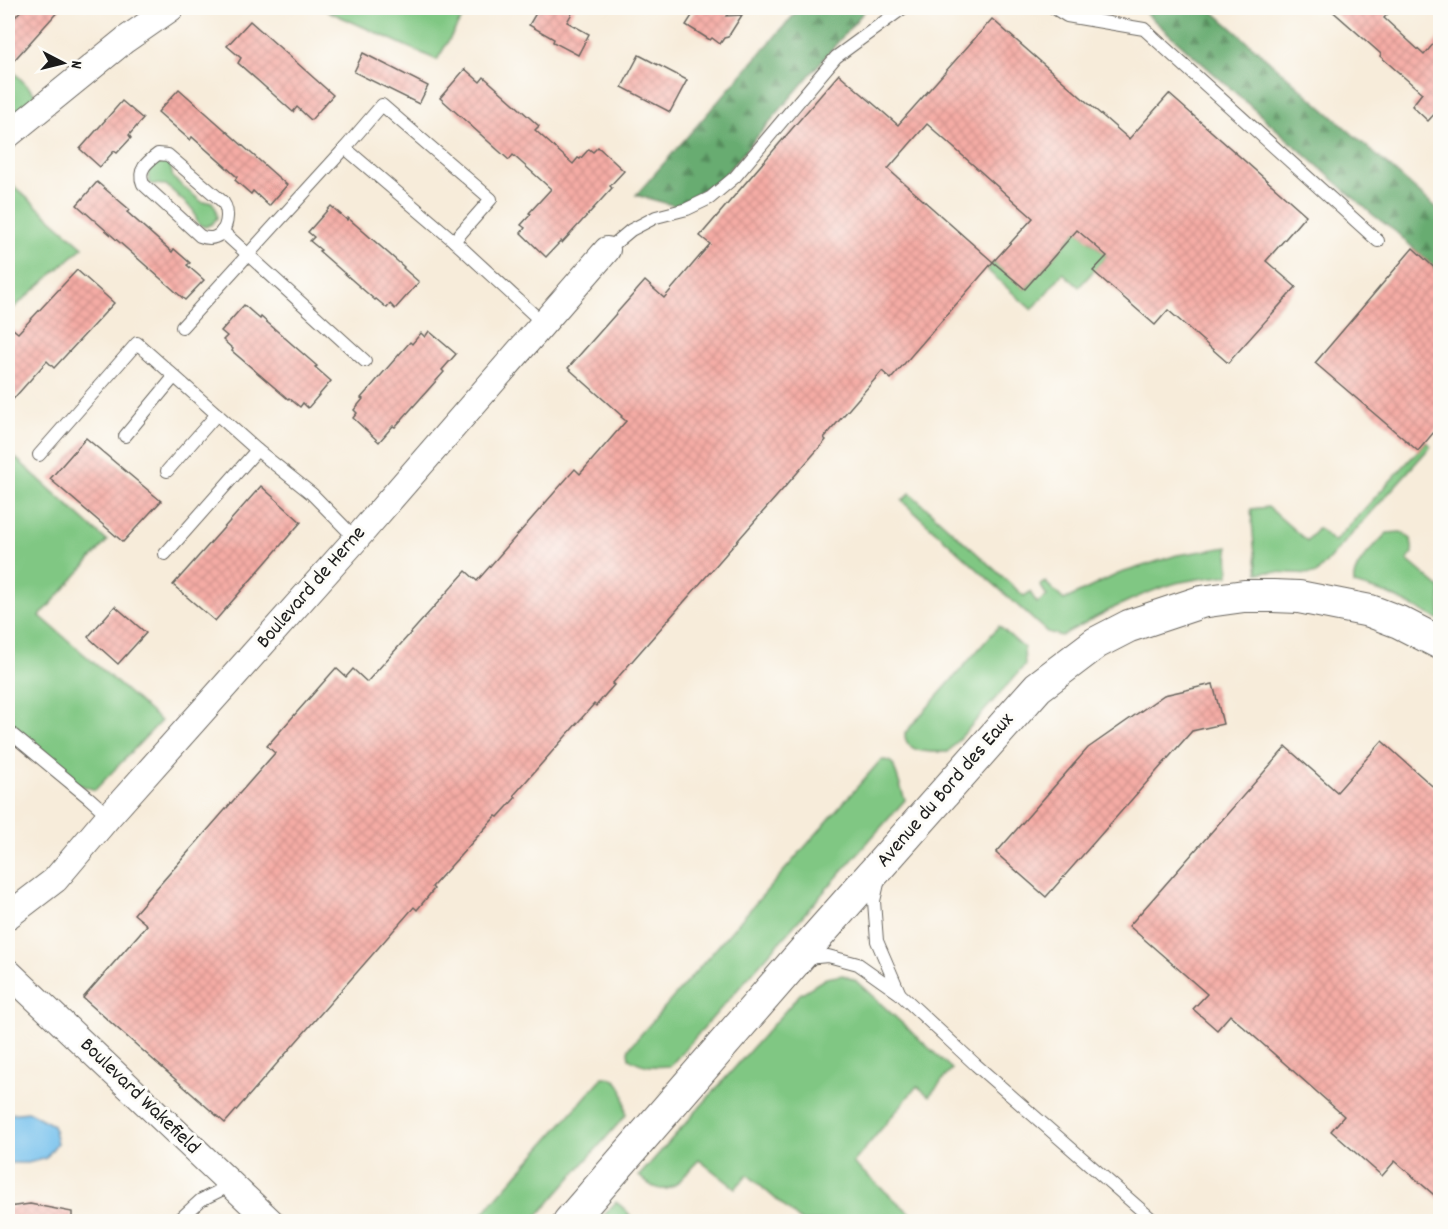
<svg xmlns="http://www.w3.org/2000/svg" width="1448" height="1229" font-family="Dekko,sans-serif">
<style>
.green{fill:#80c783;stroke:#4e7250;stroke-width:1.5}
.forest{fill:url(#forest-firs);stroke:#426446;stroke-width:1.5}
.water{fill:#73c0ed;stroke:#486e84;stroke-width:1.5}
.building{fill:url(#building-cross-hatch);fill-rule:evenodd}
.lines{fill:none;stroke-linecap:round;stroke-linejoin:round}
.service-casing{stroke:#69655e;stroke-width:14}
.minor-casing{stroke:#69655e;stroke-width:28}
.tertiary-casing{stroke:#69655e;stroke-width:34}
.service{stroke:#fff;stroke-width:12}
.minor{stroke:#fff;stroke-width:26}
.tertiary{stroke:#fff;stroke-width:32}
.labels{text-anchor:middle;dominant-baseline:central;stroke-width:6;stroke-linejoin:round;paint-order:stroke}
.street-label{font-size:21px;fill:#1c1c1c;stroke:#fdfcf7}
</style>
<defs>
<pattern id="forest-firs" width="22" height="20" patternUnits="userSpaceOnUse" patternTransform="scale(1.5)"><rect width="22" height="20" fill="#68ac71"/><path d="M5 1l3.5 6h-7zM16 11l3.5 6h-7z" fill="#558b5c"/></pattern>
<pattern id="building-cross-hatch" width="8" height="8" patternUnits="userSpaceOnUse" patternTransform="scale(1.5)"><rect width="8" height="8" fill="#f5aca5"/><path d="M0 0l8 8M0 8l8-8" fill="none" stroke="#d1938d"/></pattern>
</defs>
<rect width="100%" height="100%" fill="#fdfcf7"/>
<filter id="ink" filterUnits="userSpaceOnUse"><feTurbulence type="fractalNoise" baseFrequency=".0167" numOctaves="2"/><feDisplacementMap in="SourceGraphic" scale="12" xChannelSelector="R" yChannelSelector="G"/><feConvolveMatrix kernelMatrix="1 2 1 2 8 2 1 2 1" color-interpolation-filters="sRGB"/></filter>
<filter id="wash" filterUnits="userSpaceOnUse"><feTurbulence type="fractalNoise" baseFrequency=".008" numOctaves="4" result="noise"/><feDisplacementMap in="SourceGraphic" scale="24" xChannelSelector="R" yChannelSelector="G"/><feGaussianBlur stdDeviation="1.35" result="paint"/><feColorMatrix in="noise" values="0 0 0 0 0 0 0 0 0 0 0 0 0 0 0 0 0 1.4 0 .05"/><feComposite in="paint" operator="in"/></filter>
<g filter="url(#wash)">
<rect width="100%" height="100%" fill="#f7ecda"/>
<g class="green">
<path d="M321,8H468L437,60Z"/>
<path d="M8,66L38,97L10,120L8,116Z"/>
<path d="M161,161L170,164L173,178L202,202H212L216,209L217,218L212,224L205,227L198,224L193,210L166,185L150,184C147,175 147,170 153,162Z"/>
<path d="M8,181L83,247L8,313Z"/>
<path d="M1077,230L1107,256L1079,287L1063,273L1032,310L987,270L993,262L1025,289Z"/>
<path d="M1426,442L1431,446L1316,574L1269,572L1258,573L1254,545L1251,509L1268,507L1307,541L1318,528L1334,542Z"/>
<path d="M8,451L107,541L40,616L161,721L95,790L67,781L8,728Z"/>
<path d="M910,493L1024,596L1030,592L1037,603L1047,596L1040,585L1045,582L1064,600L1118,574L1177,555L1228,547L1229,575C1210,578 1189,579 1170,585C1131,597 1096,617 1061,636L1047,632L902,501Z"/>
<path d="M1401,532L1411,539L1413,553L1407,560L1440,588V620L1388,594L1354,584C1350,567 1376,545 1387,533Z"/>
<path d="M999,626L1024,648L1025,665L948,752C933,752 904,755 905,733Z"/>
<path d="M884,760L889,761L893,764L905,800L670,1066C655,1067 642,1067 629,1058L628,1052L629,1048L880,761Z"/>
<path d="M843,975L856,981L952,1069L929,1096L917,1086L853,1163L919,1221H801L748,1175L735,1188L699,1160C677,1181 669,1205 639,1176L800,994L826,978Z"/>
<path d="M603,1077C624,1076 625,1099 626,1115L533,1221H476Z"/>
<path d="M616,1202C622,1207 631,1213 632,1221H599Z"/>
</g>
<g class="forest">
<path d="M800,8H867L721,179L676,206L636,195Z"/>
<path d="M1140,8H1209L1440,211V273L1396,232L1373,215Z"/>
</g>
<path class="water" d="M29,1112L53,1125L57,1143L46,1158L28,1163H8V1114Z"/>
<g id="blocks">
<g class="building">
<path d="M23,8H61L8,67V25Z"/>
<path d="M539,8H575L567,22L589,34L578,55L553,42L554,39L529,25Z"/>
<path d="M697,8H732L726,16L742,15L728,37L724,38L720,44L712,38L710,40L686,25Z"/>
<path d="M1329,8H1393L1384,18L1424,55L1440,36V112L1438,110L1428,121L1412,106L1422,93L1380,56L1381,54Z"/>
<path d="M992,19L1129,139L1169,94L1306,215L1266,261L1296,287L1228,363L1168,310L1155,325L1093,271L1107,256L1077,230L1025,289L993,262L891,379L882,371L824,438L826,440L612,684L614,685L606,694L596,706L594,704L514,795L516,797L508,806L498,817L496,816L432,887L434,889L417,910L414,907L225,1123L83,998L147,925L134,914L275,753L267,746L336,668L346,677L353,669L367,682L466,571L477,581L575,469L580,474L626,421L621,417L622,416L568,368L645,281L664,298L710,244L700,236L839,74L898,125ZM927,124L1033,218L993,262L888,169Z"/>
<path d="M250,21L333,95L311,120L297,107L293,112L238,63L241,58L227,46Z"/>
<path d="M363,53L428,86L419,104L354,72Z"/>
<path d="M639,55L687,80L670,112L622,87Z"/>
<path d="M465,69L480,82L484,77L539,126L535,130L573,164L578,158L580,159L589,149L593,152L598,147L624,171L610,186L612,188L562,243L561,241L546,257L521,233L525,228L521,225L531,214L529,213L551,189L513,155L509,160L440,98Z"/>
<path d="M179,89L287,185L269,206L253,191L251,194L235,180L237,177L192,137L190,140L158,112Z"/>
<path d="M122,101L143,119L129,135L131,138L117,153L114,151L100,167L80,149Z"/>
<path d="M97,182L130,210L127,212L172,252L174,249L190,263L187,265L204,280L185,300L77,205Z"/>
<path d="M331,206L347,220L348,218L404,267L403,268L419,282L395,309L390,304L387,308L376,299L375,300L319,251L321,250L310,241L314,237L308,232Z"/>
<path d="M1413,248L1440,273V425L1418,451L1315,363Z"/>
<path d="M77,270L114,303L54,368L47,361L8,405V325L18,333Z"/>
<path d="M244,305L260,319L261,317L317,366L315,367L331,381L308,408L303,403L300,407L289,398L288,399L232,351L233,349L223,340L227,336L221,331Z"/>
<path d="M429,331L456,354L442,370L444,372L395,427L393,426L379,442L353,418L357,413L354,410L363,399L361,398L410,342L412,344L421,333L425,337Z"/>
<path d="M86,438L161,501L123,542L50,479Z"/>
<path d="M261,486L301,522L215,621L173,585Z"/>
<path d="M115,606L146,633L118,664L88,637Z"/>
<path d="M1213,684L1223,724L1192,731L1046,897L996,853L1088,748L1164,695Z"/>
<path d="M1382,741L1440,793V1200L1395,1161L1382,1176L1331,1131L1344,1116L1230,1015L1217,1030L1193,1009L1207,994L1129,926L1286,747L1337,792Z"/>
<path d="M30,1204L72,1212V1221H8V1207Z"/>
</g>
</g>
</g>
<g filter="url(#ink)">
<use href="#blocks" fill-opacity="0" stroke="#69655e" stroke-width="1.5"/>
<g class="lines">
<g class="service-casing">
<g id="service">
<path d="M1054,8L1067,16L1144,29L1378,241"/>
<path d="M345,148L382,105L491,199L454,241"/>
<path d="M158,154L168,155L223,202C230,212 228,232 215,237C210,239 205,238 200,236L143,184C137,170 147,162 158,154Z"/>
<path d="M222,231L365,361"/>
<path d="M607,250L631,230L656,217L687,209L710,198L735,177L836,57L903,8"/>
<path d="M182,327L345,148L454,241L543,323"/>
<path d="M125,436L174,377"/>
<path d="M39,455L137,343L257,450L312,494L356,539"/>
<path d="M167,471L217,414"/>
<path d="M165,554L257,450"/>
<path d="M8,731L89,798L109,816"/>
<path d="M879,879L874,901L877,941L899,992"/>
<path d="M806,958L828,956L858,964L899,993L976,1065L1155,1222"/>
<path d="M177,1222L201,1200L231,1185"/>
</g>
</g>
<g class="minor-casing">
<g id="minor">
<path d="M8,135L125,40L171,8"/>
<path d="M8,916L55,880L109,816L356,539L607,250"/>
<path d="M8,972L271,1222"/>
</g>
</g>
<g class="tertiary-casing">
<path id="tertiary" d="M569,1222L798,958L1038,687L1096,643L1129,626L1201,602L1244,596H1273L1299,597L1370,611L1399,622L1440,643"/>
</g>
<use href="#service" class="service"/>
<use href="#minor" class="minor"/>
<use href="#tertiary" class="tertiary"/>
</g>
</g>
<g class="labels">
<g class="street-label">
<text transform="translate(312 588) rotate(-49)">Boulevard de Herne</text>
<text transform="translate(946 791) rotate(-49)">Avenue du Bord des Eaux</text>
<text transform="translate(139 1097) rotate(44)">Boulevard Wakefield</text>
</g>
</g>
<rect width="1448" height="1229" fill="none" stroke="#fdfcf7" stroke-width="30"/>
<g transform="translate(63 63) rotate(97)" stroke="#fdfcf7" stroke-width="4.5" paint-order="stroke">
<path d="M0-4.5L10 22L0 15L-10 22Z" fill="#1c1c1c"/>
<text y="-9" font-size="16" font-weight="bold" text-anchor="middle" fill="#1c1c1c">N</text>
</g>
</svg>
